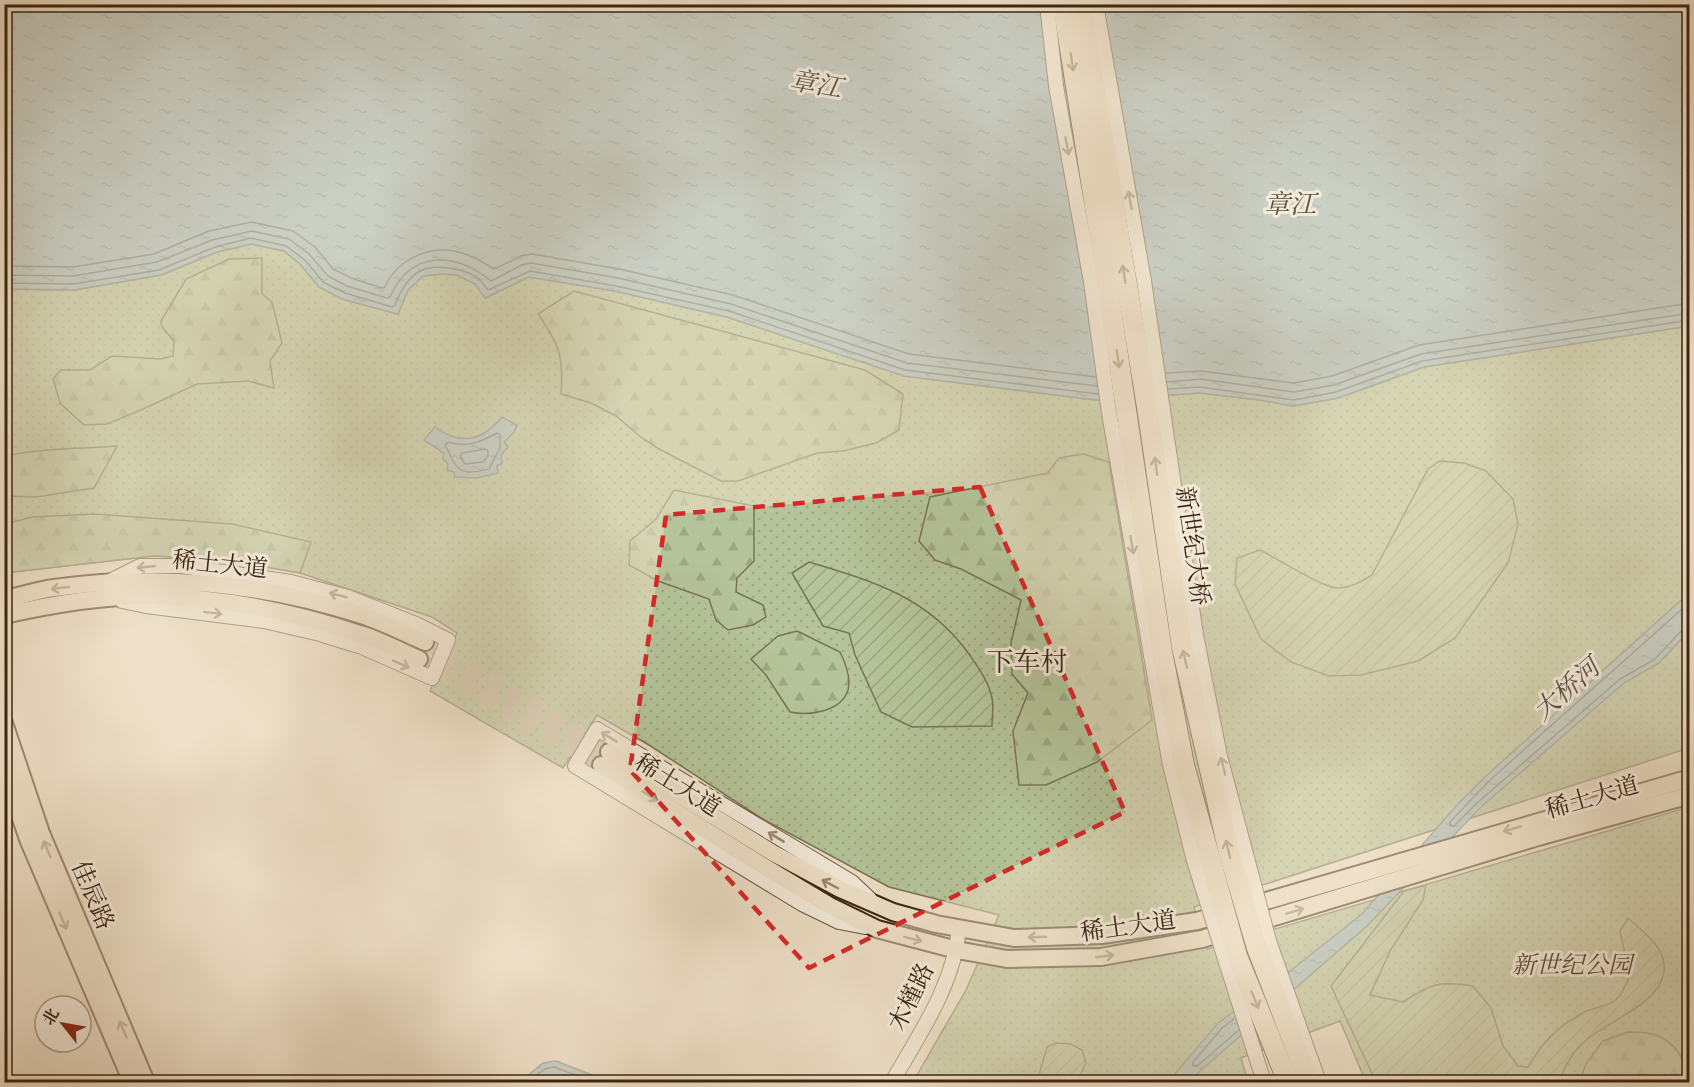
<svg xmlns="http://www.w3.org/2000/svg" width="1694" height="1087" font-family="'IM FELL Great Primer','Noto Serif SC',serif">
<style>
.grass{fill:url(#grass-dots);stroke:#787455;stroke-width:1.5}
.forest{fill:url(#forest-firs);stroke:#787455;stroke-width:1.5}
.garden{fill:url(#garden-furrows);stroke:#787455;stroke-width:1.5}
.water{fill:url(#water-ripples);stroke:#777f7a;stroke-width:1.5}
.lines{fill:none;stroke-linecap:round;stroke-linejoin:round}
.shore{stroke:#6d7068;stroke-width:1.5}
.major-tunnel{stroke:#cbbba4;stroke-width:16;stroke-dasharray:16 8;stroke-linecap:butt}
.minor-casing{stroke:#68543e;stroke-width:16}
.major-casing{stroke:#3b2510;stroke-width:20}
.minor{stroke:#f5ecdc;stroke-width:14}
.major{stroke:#efe1c9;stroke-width:16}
.minor-bridge-casing{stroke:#68543e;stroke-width:16;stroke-linecap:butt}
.highway-bridge-casing{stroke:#3b2510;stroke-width:22;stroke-linecap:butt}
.minor-bridge{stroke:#f5ecdc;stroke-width:14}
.highway-bridge{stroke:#efe1c9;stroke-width:20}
.oneway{stroke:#95836c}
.oneway2{stroke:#988876}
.marked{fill:none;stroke:#d62828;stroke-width:4.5;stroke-dasharray:12 8;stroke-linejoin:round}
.labels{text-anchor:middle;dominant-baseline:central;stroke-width:6;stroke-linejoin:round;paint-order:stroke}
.street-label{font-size:24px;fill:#3b2510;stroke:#f5ecdc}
.park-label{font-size:24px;font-style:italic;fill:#5a4d32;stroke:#f5ecdc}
.water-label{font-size:26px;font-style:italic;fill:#595245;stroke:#f5ecdc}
.quarter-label{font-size:27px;fill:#3b2510;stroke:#f5ecdc}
</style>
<defs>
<pattern id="grass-dots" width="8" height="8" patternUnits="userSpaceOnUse" patternTransform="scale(1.5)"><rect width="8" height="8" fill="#b5c49a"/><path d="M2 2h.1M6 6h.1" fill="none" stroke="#9da884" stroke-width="1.8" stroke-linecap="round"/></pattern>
<pattern id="forest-firs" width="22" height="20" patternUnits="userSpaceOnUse" patternTransform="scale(1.5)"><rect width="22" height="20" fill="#b5c49a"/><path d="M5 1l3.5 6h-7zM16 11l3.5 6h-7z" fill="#9da884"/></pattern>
<pattern id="garden-furrows" width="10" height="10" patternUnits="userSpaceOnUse" patternTransform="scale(1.5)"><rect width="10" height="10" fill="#b5c49a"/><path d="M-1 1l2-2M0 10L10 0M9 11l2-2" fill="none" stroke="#9da884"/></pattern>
<pattern id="water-ripples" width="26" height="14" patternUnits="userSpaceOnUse" patternTransform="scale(1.5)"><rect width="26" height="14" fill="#9fbbc1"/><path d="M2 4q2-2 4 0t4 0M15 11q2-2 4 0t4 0" fill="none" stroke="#83989b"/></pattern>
</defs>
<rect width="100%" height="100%" fill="#efe1c9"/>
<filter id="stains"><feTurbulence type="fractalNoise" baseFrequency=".00333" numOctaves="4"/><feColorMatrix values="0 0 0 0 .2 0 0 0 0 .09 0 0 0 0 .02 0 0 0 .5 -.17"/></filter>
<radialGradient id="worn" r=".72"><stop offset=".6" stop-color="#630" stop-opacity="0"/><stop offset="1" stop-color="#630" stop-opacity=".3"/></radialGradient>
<path class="grass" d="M251,244L284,251L300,264L319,287L342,299L398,314L408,290L423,276L442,274L457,275L476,284L485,298L529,277L615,291L727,317L904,376L1096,400L1200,393L1260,400L1293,406L1338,398L1424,367L1689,326V748L1194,907L1207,949L1689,807V1082H1366L1340,1021L1241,1058L1248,1082H913L966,990L999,915L889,887L761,818L649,745L597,715L563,768L430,691L457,633L432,617L300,573L220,559L153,556L5,573V289L74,290L161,275L217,252Z"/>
<g class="forest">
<path d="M262,258V294L272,302L282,343L270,361L274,388L248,381L197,384L143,409L107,424L84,425L60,403L53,379L61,370H90L112,356L161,359L173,356L174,341L162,327L161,321L186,279L229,259Z"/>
<path d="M574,291L865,370L903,394L899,430L876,443L843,451L817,453L738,481H721L659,449L642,438L616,416L591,403L561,394C564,357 559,344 538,314Z"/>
<path d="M117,446L94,488L36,497L5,496V456C41,448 80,449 117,446Z"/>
<path d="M1083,454L1109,462L1152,720L1097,762L1046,785H1019L1013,731L1028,693L1012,674L1011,643L1021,600L961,569L935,560L919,541L930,497L1048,473L1059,458Z"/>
<path d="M674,490L754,506V561L737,578L736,592L763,605L766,617L753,625L728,630L716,620L709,599L658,581L629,565L630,541L656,519Z"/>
<path d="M95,514L232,524L311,542L300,573L220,559L153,556L5,573V524L32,517Z"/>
<path d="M797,631L840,652C845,662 851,678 848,690C841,712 809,716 790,712L766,675L751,659L778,636Z"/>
<path d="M1628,1032C1636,1032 1644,1032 1652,1034C1673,1039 1693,1062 1677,1082H1579L1586,1064L1603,1041Z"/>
</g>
<g class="garden">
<path d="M1440,461L1464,463L1486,471L1513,499L1518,524L1508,563L1455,638L1418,661L1361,675L1329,676L1291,662L1261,639L1235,584L1237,558L1260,550C1277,558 1321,587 1337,588C1350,588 1361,582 1372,575L1428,469Z"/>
<path d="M809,562C873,581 928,597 969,654C978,667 989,682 992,698C994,706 992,717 992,726L912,727L881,712L855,655L849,633L823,626L792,573Z"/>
<path d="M1426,885L1423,900L1390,951L1370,995L1403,1002C1432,983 1439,981 1473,986L1491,1008L1503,1046L1518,1066L1528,1067C1541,1044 1559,1025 1583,1013C1595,1006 1612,1007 1620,995C1626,988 1628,977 1632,969L1625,954L1620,931L1628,918C1639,928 1653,938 1660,951C1682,995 1614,1017 1589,1038C1573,1050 1566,1065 1558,1082H1376L1331,986L1404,891Z"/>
<path d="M1056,1043L1071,1044L1082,1050L1086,1063L1077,1082H1037L1047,1047Z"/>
</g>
<g class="water">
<path d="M5,5H1689V326L1424,367L1338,398L1293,406L1260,400L1200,393L1096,400L904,376L727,317L615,291L529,277L485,298L475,284L457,275L442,274L423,276L408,290L398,314L342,299L319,287L300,264L284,251L251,244L217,252L161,275L74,290L5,289Z"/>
<path d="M502,417L517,425L514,432L504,442L508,447L501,455L502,463L497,466L498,473L476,478L455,477L454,472L447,470L448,464L443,459L444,453L424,440L435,427C461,446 482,441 502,417Z"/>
<path d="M1689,593V631L1659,663L1624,683L1481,807L1367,926L1201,1070L1190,1082H1168L1218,1023L1294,968L1362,914L1457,805L1486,776Z"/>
<path d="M556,1061L610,1082H520L543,1063Z"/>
</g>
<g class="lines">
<g class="shore">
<path d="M4,266L73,267L154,254L209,231L252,222L293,231L315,247L333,269L351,278L382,288L385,287C398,257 434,243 465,254C475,257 485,264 494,269L521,256L532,254L619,269L733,295L909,354L1096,377"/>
<path d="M4,275L73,276L157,262L212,240L252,231L289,239L309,254L328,276L347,286L387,298L390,297C411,249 456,252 491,281L522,265L531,263L618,278L731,304L907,363L1097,386"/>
<path d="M4,283L74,284L159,270L215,247L251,238L286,246L305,260L323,282L345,293L392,307L395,305C400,292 407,278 420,271C434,263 467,269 479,279C483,283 485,287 488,290L530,271L616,286L729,311L905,370L1098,394"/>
<path d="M1166,373L1201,371L1294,383L1332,376L1419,345L1690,303"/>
<path d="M1167,382L1201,379L1294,392L1334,385L1421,354L1690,313"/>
<path d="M1168,389L1200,387L1294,400L1336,392L1422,361L1690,320"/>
<path d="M497,433L500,435V448L489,469C472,473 460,476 452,459C449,454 449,450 445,446L448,442C467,448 481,442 497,433Z"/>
<path d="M485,449L488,451V456L483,462L465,464L460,456L462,453Z"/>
<path d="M1690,602L1490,780L1450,822V826H1454L1477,803L1620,679L1655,659L1683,629L1690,627"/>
<path d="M1235,1018L1222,1028L1193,1062V1065L1197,1066L1239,1030"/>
<path d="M527,1082L545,1069L554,1067L594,1082"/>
</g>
<g class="major-tunnel">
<path d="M425,642L609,752"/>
<path d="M419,659L601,765"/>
</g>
<g class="minor-casing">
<g id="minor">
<path d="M108,582L140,566H181L291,582L348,597L416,624L448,640L432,678L362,647L320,634L264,621L146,606L122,601"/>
<path d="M865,927L839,922L802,904L575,766L597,729L852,882L870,899"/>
<path d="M892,1082C920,1033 954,985 959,928"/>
</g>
</g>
<g class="major-casing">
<g id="major">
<path d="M4,599C21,596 37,590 54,588C156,573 263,583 361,615C383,622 404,633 425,642"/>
<path d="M4,615C53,604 104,595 154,596C223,598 294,612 360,634C380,640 400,651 419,659"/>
<path d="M4,723L41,833L146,1082"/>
<path d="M609,752L773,853L840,889L893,912L936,924L1014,938L1102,935L1197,921L1690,778"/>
<path d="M601,765L765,867L832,907L877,929L957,950L1007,959L1101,957L1202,939L1538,837L1690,795"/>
<path d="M4,768L28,839L132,1082"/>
</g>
</g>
<use href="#minor" class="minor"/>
<use href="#major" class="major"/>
<g class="minor-bridge-casing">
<g id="minor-bridge">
<path d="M1047,4L1056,86L1091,282L1109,413L1170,765L1194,861L1264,1082"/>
<path d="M1096,4L1144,281L1196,635L1220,756L1269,941L1319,1082"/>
</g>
</g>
<g class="highway-bridge-casing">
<g id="highway-bridge">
<path d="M1063,4L1107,282L1162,652L1184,765L1237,956L1288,1082"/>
<path d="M1081,4L1147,407L1182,647L1229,853L1257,948L1309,1082"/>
</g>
</g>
<use href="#minor-bridge" class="minor-bridge"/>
<use href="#highway-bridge" class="highway-bridge"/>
</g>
<defs><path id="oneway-shaft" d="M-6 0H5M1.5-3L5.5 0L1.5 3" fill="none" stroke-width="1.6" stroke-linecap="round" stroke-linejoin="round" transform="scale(1.5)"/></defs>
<g class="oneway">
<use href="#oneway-shaft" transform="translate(1072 62) rotate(81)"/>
<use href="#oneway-shaft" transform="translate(1124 274) rotate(-99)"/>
<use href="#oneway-shaft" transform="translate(1118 359) rotate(82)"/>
<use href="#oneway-shaft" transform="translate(1156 466) rotate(-98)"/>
<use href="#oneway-shaft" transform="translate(60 588) rotate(174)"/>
<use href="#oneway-shaft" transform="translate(1185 659) rotate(-103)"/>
<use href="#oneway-shaft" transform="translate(650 796) rotate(32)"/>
<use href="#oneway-shaft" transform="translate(1512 829) rotate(164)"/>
<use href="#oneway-shaft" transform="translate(47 849) rotate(-113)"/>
<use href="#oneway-shaft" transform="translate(1228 849) rotate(-104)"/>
<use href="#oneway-shaft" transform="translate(830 884) rotate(-152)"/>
<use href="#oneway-shaft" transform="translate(1295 911) rotate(-17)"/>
<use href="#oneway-shaft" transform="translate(63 921) rotate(67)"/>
<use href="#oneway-shaft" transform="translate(1037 937) rotate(178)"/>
<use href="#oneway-shaft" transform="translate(913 939) rotate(14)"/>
<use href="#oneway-shaft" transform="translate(1105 956) rotate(-8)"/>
<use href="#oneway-shaft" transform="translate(1255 1000) rotate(68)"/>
<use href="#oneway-shaft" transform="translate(123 1029) rotate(-113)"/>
</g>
<g class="oneway2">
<use href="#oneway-shaft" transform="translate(1067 146) rotate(80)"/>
<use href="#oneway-shaft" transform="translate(1130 200) rotate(-100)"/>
<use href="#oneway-shaft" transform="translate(1132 545) rotate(80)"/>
<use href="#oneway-shaft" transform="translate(146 567) rotate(174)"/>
<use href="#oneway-shaft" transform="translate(338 595) rotate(-165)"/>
<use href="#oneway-shaft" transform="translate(213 613) rotate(7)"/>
<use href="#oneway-shaft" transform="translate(401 664) rotate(24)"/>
<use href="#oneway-shaft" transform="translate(609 737) rotate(-149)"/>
<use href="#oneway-shaft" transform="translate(1223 766) rotate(-104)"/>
<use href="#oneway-shaft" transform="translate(776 837) rotate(-149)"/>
</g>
<path d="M0 0H1694V1087H0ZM980,487L1125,812L809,968L630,770L666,515Z" fill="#efe1c9" fill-opacity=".55" fill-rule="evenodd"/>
<path class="marked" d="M980,487L1125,812L809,968L630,770L666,515Z"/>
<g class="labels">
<g class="street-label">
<text transform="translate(1193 546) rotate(82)">新世纪大桥</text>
<text transform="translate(220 564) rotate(6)">稀土大道</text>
<text transform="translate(678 785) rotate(32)">稀土大道</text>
<text transform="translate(1592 797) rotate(-16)">稀土大道</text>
<text transform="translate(93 895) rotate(67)">佳辰路</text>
<text transform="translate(1128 926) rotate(-8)">稀土大道</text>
<text transform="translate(911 997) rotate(-64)">木槿路</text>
</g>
<g class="park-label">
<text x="1572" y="965">新世纪公园</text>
</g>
<g class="water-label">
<text transform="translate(816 84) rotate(10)">章江</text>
<text x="1290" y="204">章江</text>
<text transform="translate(1566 689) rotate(-41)">大桥河</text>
</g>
<g class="quarter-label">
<text x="1027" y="661">下车村</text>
</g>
</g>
<rect width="1694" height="1087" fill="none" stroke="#efe1c9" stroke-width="24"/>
<rect x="6" y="6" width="1682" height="1075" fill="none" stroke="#3b2510" stroke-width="3"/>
<rect x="12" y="12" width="1670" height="1063" fill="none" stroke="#3b2510" stroke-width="1.5"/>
<g transform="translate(63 1024) rotate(301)"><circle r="28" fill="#f5ecdc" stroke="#ab9c8a" stroke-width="1.5"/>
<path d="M0-4.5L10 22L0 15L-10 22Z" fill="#8f2418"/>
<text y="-9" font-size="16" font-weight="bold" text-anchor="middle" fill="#3b2510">北</text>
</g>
<rect width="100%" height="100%" filter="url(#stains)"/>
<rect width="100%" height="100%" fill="url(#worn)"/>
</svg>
